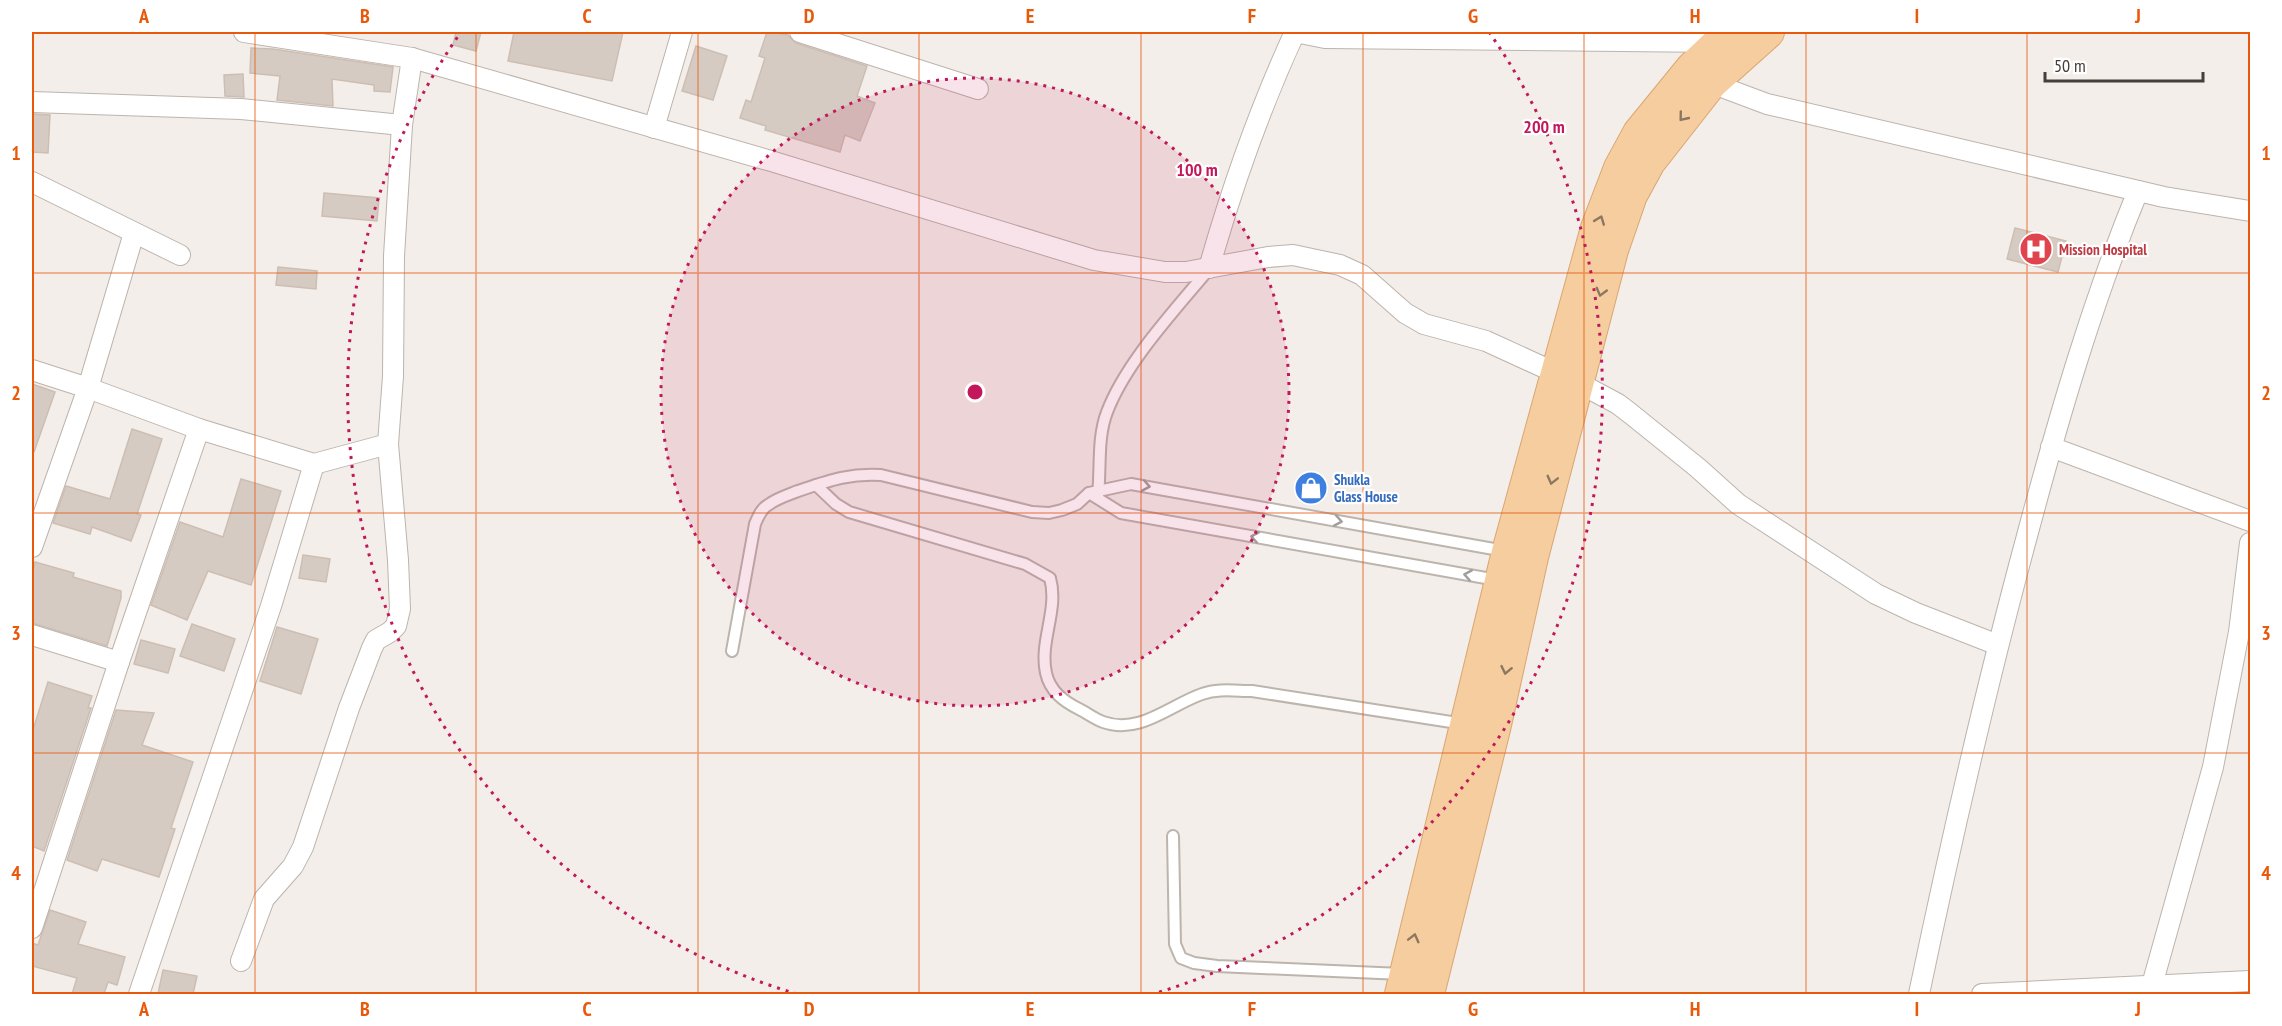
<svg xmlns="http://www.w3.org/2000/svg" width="2282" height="1026" font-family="'PT Sans Narrow',sans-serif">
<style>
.building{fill:#d6cbc2;stroke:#cdbeb3;stroke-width:1.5}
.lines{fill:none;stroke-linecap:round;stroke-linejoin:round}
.service-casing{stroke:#bdb4ac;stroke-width:14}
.minor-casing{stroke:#bdb4ac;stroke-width:22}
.primary-casing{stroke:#d9a671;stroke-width:34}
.service{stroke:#fff;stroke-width:10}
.minor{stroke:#fff;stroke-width:20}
.primary{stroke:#f5cd9f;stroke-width:32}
.oneway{stroke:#8c7761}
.oneway2{stroke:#a29e9c}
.grid{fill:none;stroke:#e8590c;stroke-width:1.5;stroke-opacity:0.55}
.ring{fill:none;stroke:#c2185b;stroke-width:3;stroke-dasharray:3 6}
.labels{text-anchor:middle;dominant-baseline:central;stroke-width:4.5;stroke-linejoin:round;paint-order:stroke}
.health-label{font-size:15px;font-weight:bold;fill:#be3a42;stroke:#fff;text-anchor:start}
.shop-label{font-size:15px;font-weight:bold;fill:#366cbe;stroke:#fff;text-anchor:start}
.centre{fill:#c2185b;stroke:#fff;stroke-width:3}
.ring-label{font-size:18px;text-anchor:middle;font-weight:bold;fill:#c2185b;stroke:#fff;stroke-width:4.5;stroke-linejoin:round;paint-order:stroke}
.neatline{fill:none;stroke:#e8590c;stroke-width:2}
.grid-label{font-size:20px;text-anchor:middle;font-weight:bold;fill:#e8590c}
</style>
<rect width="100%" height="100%" fill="#f3eee9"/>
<g class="building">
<path d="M456,32H481L476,51L453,45Z"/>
<path d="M514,32H623L612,81L508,61Z"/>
<path d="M767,32L788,35L796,43L867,66L857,96L875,103L860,141L845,135L840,152L765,130L766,126L740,118L746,100L751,102L765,58L759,56Z"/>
<path d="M696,46L727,56L713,100L682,91Z"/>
<path d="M251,48L273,49L393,67L390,92L374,91V85L332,79L333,106L277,100L280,76L250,73Z"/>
<path d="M243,74L244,97L225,96L224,75Z"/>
<path d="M32,114L50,115L48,153L32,152Z"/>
<path d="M324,193L379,198L377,221L322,216Z"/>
<path d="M2015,228L2066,241L2058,272L2007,259Z"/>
<path d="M278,267L317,271L316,289L276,285Z"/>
<path d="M32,384L55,392L34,452H32Z"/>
<path d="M132,429L162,439L137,514L141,515L131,541L92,527L90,534L53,523L66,486L110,499Z"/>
<path d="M241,479L281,491L251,585L208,571L187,620L151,605L180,522L223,537Z"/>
<path d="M303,555L330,559L326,582L299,578Z"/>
<path d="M35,562L74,573L73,577L121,591V598L107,646L32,623V574Z"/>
<path d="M192,624L235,639L224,671L180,656Z"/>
<path d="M277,627L318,639L301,694L260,681Z"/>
<path d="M141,640L175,649L168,673L134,664Z"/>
<path d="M48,682L92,696L88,708H91L44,851L32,846V733Z"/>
<path d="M116,710L154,713L142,745L193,762L171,828L175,829L159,877L102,859L97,871L67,860Z"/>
<path d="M50,910L86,922L78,944L125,957L117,985L108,982L104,994H72L77,978L32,966V943L38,945Z"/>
<path d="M163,970L197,976L193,994H158Z"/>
</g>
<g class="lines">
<g class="service-casing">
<g id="service">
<path d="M816,485L836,504L849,512L1025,564L1050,578C1059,610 1039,641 1046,673C1050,691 1063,701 1079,709C1087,713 1095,719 1103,722C1140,735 1170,705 1202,694C1218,688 1236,691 1252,691L1464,724"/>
<path d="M1089,493L1121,513L1497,580"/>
<path d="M1098,495C1101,468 1097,438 1107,412C1126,362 1175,310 1209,269"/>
<path d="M732,651L755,524C758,517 761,509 768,505C777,498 788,495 798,491C828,481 849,473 881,475L1032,512L1049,513L1062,510L1077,504L1089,493L1131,484L1505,551"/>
<path d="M1173,836L1175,944L1181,958L1194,963L1217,966L1402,974"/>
</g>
</g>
<g class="minor-casing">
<g id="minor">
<path d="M244,32L412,58L771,161L1094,260L1165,272H1186L1268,257L1293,255L1340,265L1362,275L1405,313L1424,324L1486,341L1556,373"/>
<path d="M800,32L978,89"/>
<path d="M1295,32L1325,38L1718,42L1723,45"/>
<path d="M1706,79L1711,83L1767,104L2164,197L2250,211"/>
<path d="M32,102L241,109L402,125"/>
<path d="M654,128L682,32"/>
<path d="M32,182L180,255"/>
<path d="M1209,268C1232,187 1260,108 1295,32"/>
<path d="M32,370L88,388L199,429L314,464L388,444"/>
<path d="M1577,382L1618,404L1631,414L1698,468L1738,504L1876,594L1916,613L1998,645"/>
<path d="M2051,447L2250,521"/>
<path d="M32,547L88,388L134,233"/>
<path d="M32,635L119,662"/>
<path d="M32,928L119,662L199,429"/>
<path d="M241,961L264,899L293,866L303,847L349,708L372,648L376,640L390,632L396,626L400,609L398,560L388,444L393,376L394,256L402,125L412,58"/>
<path d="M139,994L271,606L314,464"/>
<path d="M1919,994C1951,841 1986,687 2027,536C2058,420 2092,302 2138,191"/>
<path d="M1982,994L2250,981"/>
<path d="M2152,994V985L2213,767L2239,632L2250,543"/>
</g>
</g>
<g class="primary-casing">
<g id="primary">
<path d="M1401,994L1508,552L1597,228L1620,168L1639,133L1692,68L1730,32"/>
<path d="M1428,994L1494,729L1532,557L1612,250L1631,195L1649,162L1711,83L1768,32"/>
</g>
</g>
<use href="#service" class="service"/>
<use href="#minor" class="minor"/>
<use href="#primary" class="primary"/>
</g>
<defs><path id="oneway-chevron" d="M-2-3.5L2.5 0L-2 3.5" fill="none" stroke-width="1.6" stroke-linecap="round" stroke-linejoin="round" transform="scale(1.5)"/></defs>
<g class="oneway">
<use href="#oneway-chevron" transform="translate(1683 117) rotate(129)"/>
<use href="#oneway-chevron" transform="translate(1600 220) rotate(-69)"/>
<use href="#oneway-chevron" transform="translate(1601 292) rotate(105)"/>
<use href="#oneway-chevron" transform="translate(1552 480) rotate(104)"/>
<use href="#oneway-chevron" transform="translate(1506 670) rotate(102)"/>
<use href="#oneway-chevron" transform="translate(1414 938) rotate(-76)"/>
</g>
<g class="oneway2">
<use href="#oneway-chevron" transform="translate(1146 486) rotate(10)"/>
<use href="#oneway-chevron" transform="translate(1338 521) rotate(10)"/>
<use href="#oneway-chevron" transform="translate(1255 537) rotate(-170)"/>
<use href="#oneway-chevron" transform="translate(1468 575) rotate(-170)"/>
</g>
<path class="grid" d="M255,32V994M476,32V994M698,32V994M919,32V994M1141,32V994M1363,32V994M1584,32V994M1806,32V994M2027,32V994M32,273H2250M32,513H2250M32,753H2250"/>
<circle cx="975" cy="392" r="314" fill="#c2185b" fill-opacity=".12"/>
<g class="ring">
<circle cx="975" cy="392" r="314"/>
<path d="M797 994A628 628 0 0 1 461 32M1489 32A628 628 0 0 1 1153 994"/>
</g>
<defs>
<g id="hospital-disc" transform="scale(1.725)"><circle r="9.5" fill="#e0444e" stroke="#fff"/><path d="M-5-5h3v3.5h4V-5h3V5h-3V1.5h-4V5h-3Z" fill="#fff"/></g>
<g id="shop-disc" transform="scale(1.725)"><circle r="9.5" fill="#3f7fe0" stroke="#fff"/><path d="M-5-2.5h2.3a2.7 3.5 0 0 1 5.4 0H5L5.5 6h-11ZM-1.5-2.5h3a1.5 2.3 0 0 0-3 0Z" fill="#fff"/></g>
</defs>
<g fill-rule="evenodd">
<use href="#hospital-disc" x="2036" y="249"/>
<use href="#shop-disc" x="1311" y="488"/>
</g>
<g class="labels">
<g class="health-label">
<text x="2059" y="249">Mission Hospital</text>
</g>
<g class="shop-label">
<text x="1334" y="479">Shukla<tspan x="1334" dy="17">Glass House</tspan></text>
</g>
</g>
<circle cx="975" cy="392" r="9" class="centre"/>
<g class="ring-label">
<text x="1544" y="133">200 m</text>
<text x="1197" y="176">100 m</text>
</g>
<rect width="2282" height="1026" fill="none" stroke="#ffffff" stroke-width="66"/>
<path d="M2045 72v9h158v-9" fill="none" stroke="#463e38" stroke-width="3"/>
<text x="2054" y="72" font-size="18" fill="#463e38" stroke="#ffffff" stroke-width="4.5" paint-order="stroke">50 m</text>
<rect x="33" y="33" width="2216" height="960" class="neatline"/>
<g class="grid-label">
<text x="144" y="23">A</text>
<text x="365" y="23">B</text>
<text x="587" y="23">C</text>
<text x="809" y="23">D</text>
<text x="1030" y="23">E</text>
<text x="1252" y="23">F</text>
<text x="1473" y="23">G</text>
<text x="1695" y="23">H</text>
<text x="1917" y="23">I</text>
<text x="2138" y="23">J</text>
<text x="16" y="160">1</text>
<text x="2266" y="160">1</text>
<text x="16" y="400">2</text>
<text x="2266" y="400">2</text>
<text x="16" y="640">3</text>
<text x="2266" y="640">3</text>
<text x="16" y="880">4</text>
<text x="2266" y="880">4</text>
<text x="144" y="1016">A</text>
<text x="365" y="1016">B</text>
<text x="587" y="1016">C</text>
<text x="809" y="1016">D</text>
<text x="1030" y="1016">E</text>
<text x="1252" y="1016">F</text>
<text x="1473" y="1016">G</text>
<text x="1695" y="1016">H</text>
<text x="1917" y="1016">I</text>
<text x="2138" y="1016">J</text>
</g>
</svg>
